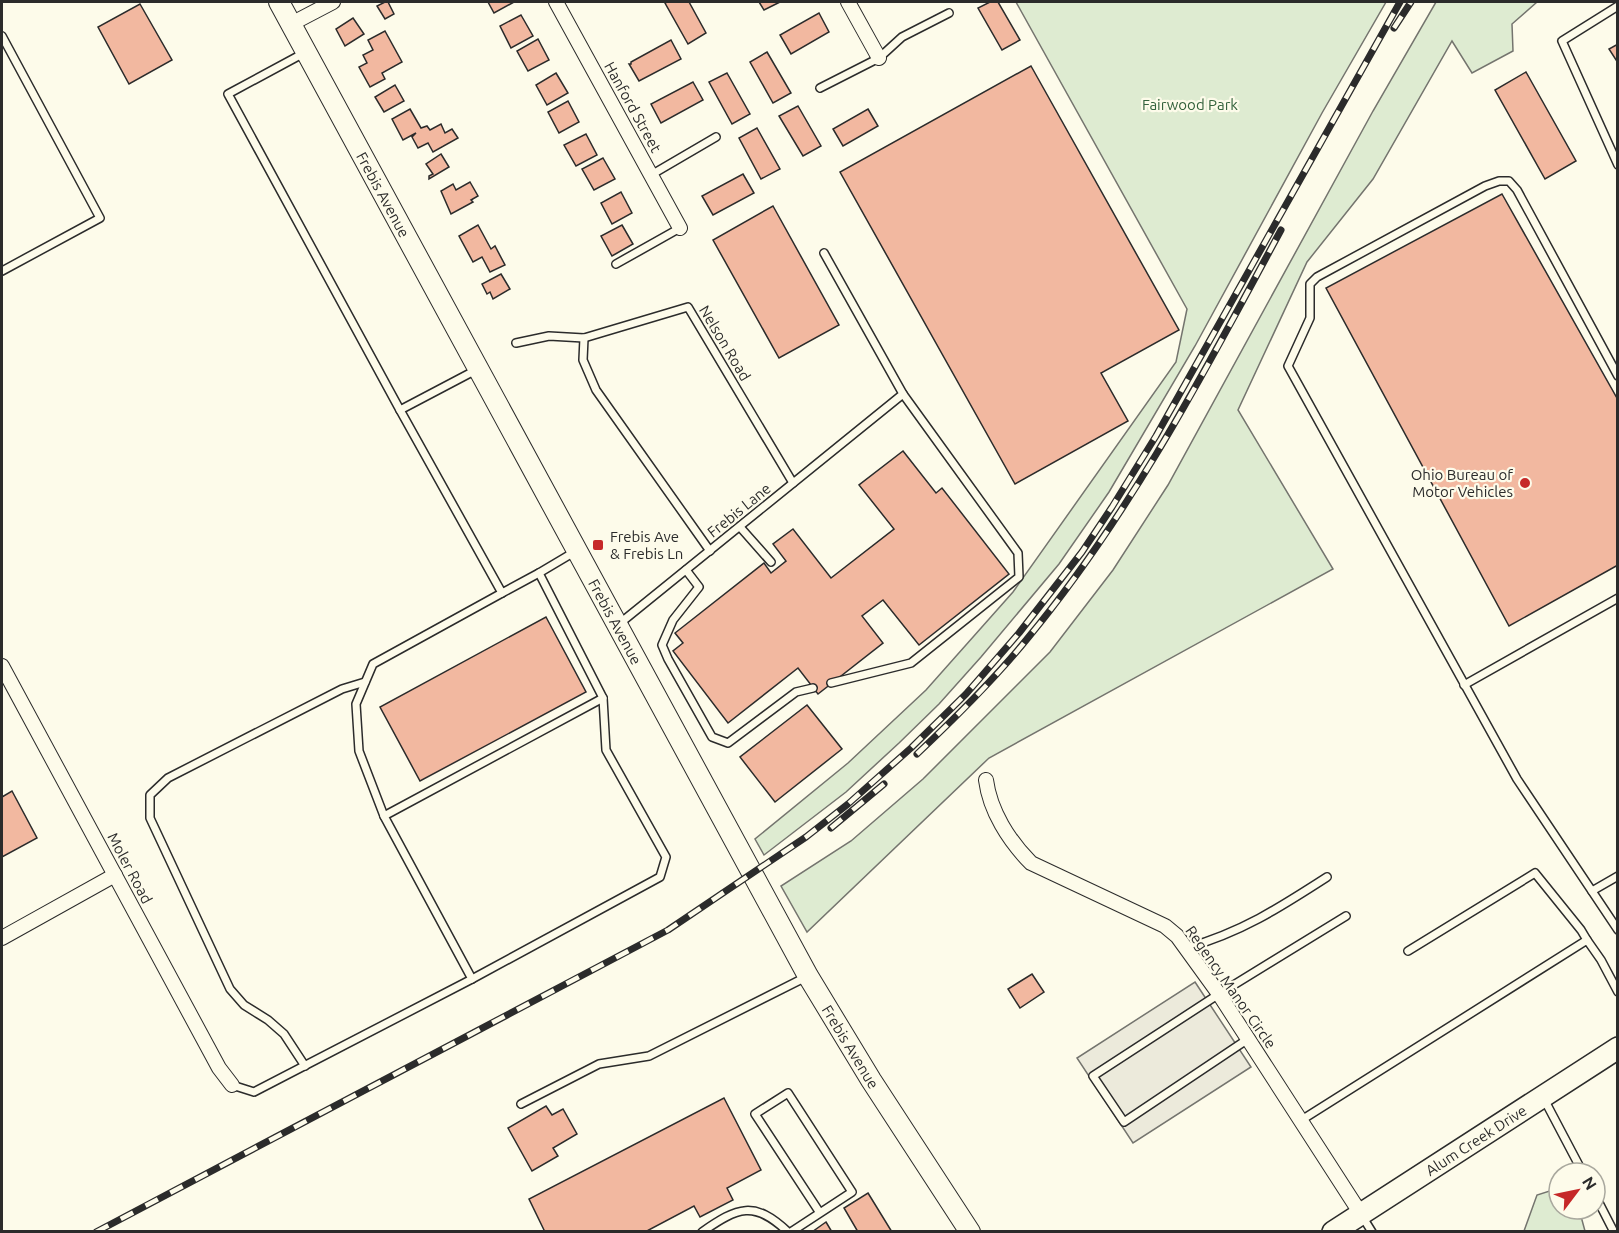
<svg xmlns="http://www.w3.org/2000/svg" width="1619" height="1233" font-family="Ubuntu,sans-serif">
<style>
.green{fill:#deebd1;stroke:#74746e;stroke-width:1.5}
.parking{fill:#eceadb;stroke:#74746e;stroke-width:1.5}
.building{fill:#f2b8a0;stroke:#2b2b2b;stroke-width:1.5}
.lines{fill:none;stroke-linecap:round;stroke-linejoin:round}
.lane-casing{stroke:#2b2b2b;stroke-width:10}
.street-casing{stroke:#2b2b2b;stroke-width:16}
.secondary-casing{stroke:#2b2b2b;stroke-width:22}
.primary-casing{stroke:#2b2b2b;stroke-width:24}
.lane{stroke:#fdfbea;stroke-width:7}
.street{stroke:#fdfbea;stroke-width:14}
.secondary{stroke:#fdfbea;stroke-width:20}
.primary{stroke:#fdfbea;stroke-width:21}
.rail-casing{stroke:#2b2b2b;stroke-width:7}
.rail{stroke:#fdfbea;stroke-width:4.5;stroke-dasharray:14;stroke-linecap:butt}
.poi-dot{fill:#c62828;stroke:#fdfbea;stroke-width:2}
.labels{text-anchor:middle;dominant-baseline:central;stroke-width:4.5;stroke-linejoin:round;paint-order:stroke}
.park-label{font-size:15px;fill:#34623c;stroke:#fdfbea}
.street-label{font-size:15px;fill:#2b2b2b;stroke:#fdfbea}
.poi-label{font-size:15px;fill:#2b2b2b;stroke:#fdfbea;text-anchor:end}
</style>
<rect width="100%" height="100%" fill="#fdfbea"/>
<g class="green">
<path d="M1016,2H1386L1322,113L1195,346L1109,492L1059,564L981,657L939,704L899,743L846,792L764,855L755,839L848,763L926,690L1013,592L1176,362L1187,309Z"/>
<path d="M1436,2H1537L1512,24L1513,51L1472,73L1452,41L1373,179L1307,262L1238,410L1333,569L989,758L807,932L781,886L851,841L923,779L1050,652L1113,570L1168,485L1373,111Z"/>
<path d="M1559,1188V1209H1579L1585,1231H1524L1537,1195Z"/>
</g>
<path class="parking" d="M1195,982L1251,1067L1133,1143L1077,1058Z"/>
<g class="building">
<path d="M385,2H388L394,14L385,19L377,6Z"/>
<path d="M488,2H514L494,13Z"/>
<path d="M667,2H689L706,33L688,44L665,3Z"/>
<path d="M759,2H780L764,10Z"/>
<path d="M990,2H998L1020,40L1002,50L978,8Z"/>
<path d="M140,4L172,60L129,84L98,27Z"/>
<path d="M819,13L829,32L791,54L780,35Z"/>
<path d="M521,15L533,36L511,48L500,26Z"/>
<path d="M353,18L364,34L345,46L336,29Z"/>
<path d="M385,31L402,62L382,73L385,79L370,87L359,67L367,63L363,55L373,50L368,40Z"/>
<path d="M538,39L549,60L528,71L517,51Z"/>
<path d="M671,40L681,59L639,81L629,64H631V62Z"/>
<path d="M1618,44V63L1609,49Z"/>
<path d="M767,52L791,93L773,103L750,62Z"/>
<path d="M1031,66L1179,330L1101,373L1128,421L1015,484L840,172Z"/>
<path d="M1526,72L1576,161L1545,179L1495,90Z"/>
<path d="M556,73L568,93L547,105L536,85Z"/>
<path d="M727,73L750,114L732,124L709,82Z"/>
<path d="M693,82L703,100L661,123L651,104Z"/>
<path d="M395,85L404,101L384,112L375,97Z"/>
<path d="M568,101L579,122L559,133L548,112Z"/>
<path d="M798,106L821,146L803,156L779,116Z"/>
<path d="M410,109L421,128L427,126L430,130L441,124L445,133L452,129L458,138L433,152L428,143L418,148L412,137L416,133L403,140L392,119Z"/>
<path d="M868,109L878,126L843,146L833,129Z"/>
<path d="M757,128L780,169L761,179L739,138Z"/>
<path d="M586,134L597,155L576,166L564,145Z"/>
<path d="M441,154L449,167L429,179V176L433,174L426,164Z"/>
<path d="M603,158L615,179L594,190L582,169Z"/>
<path d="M743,174L754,193L713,215L702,196Z"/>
<path d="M470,182L478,196L471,200L473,202L451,214L441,191L453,184L456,190Z"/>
<path d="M621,192L632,213L612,224L601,203Z"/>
<path d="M1502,194L1618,400V565L1509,626L1326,288Z"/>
<path d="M773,206L839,325L779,358L713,240Z"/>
<path d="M478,225L491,249L495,246L505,265L490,272L482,257L473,262L459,236Z"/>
<path d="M622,225L633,244L612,256L601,236Z"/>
<path d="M501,274L510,289L493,299L490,292L487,294L482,284Z"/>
<path d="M903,451L936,493L942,488L1009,574L919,645L883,600L862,616L883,643L818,694L798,668L728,723L673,651L683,643L675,633L764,563L771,573L786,561L773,544L793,529L831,578L894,529L859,485Z"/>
<path d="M546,617L586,692L420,781L380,707Z"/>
<path d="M807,705L842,749L775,802L740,757Z"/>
<path d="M12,791L37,838L2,857V797Z"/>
<path d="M1032,974L1044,992L1020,1008L1008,989Z"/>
<path d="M724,1098L761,1170L727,1188L733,1200L700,1217L694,1206L645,1232H545L529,1199Z"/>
<path d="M546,1106L552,1115L563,1109L577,1134L553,1148L558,1156L532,1171L508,1128Z"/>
<path d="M868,1193L892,1232H858L844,1208Z"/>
<path d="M826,1222L832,1232H812Z"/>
</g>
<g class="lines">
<g class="lane-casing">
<g id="lane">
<path d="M1618,6L1562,41L1618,165"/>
<path d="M2,36L100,218L2,271"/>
<path d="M304,53L228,94L400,410L476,370"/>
<path d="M820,88L879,58L902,37L949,13"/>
<path d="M651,175L716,137"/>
<path d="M616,264L680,228"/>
<path d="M584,338L583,360L596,390L710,551"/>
<path d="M516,343L549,336L584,338L688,307L793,483"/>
<path d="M1618,376L1517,190L1509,181H1499L1485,186L1317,277L1310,284V318L1288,366L1517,779L1618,930"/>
<path d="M400,410L502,593L539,573"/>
<path d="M740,527L771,562"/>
<path d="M686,570L699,587L673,620L662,645L668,659L712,737L728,743L796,692L813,688"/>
<path d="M619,624L903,394L824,253"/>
<path d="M831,683L911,663L1019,577L1018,553L903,394"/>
<path d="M1464,685L1618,598"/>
<path d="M384,816L359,751L356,704L373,664L502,593"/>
<path d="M1592,891L1618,876"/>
<path d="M1186,948C1242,932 1279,908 1327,877"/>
<path d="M1408,951L1535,873L1581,930L1587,940"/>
<path d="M472,979L384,816L603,698"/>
<path d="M1248,1039L1124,1122L1093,1076L1219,994L1346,916"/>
<path d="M305,1066L284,1034L268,1020L244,1005L230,989L150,818V795L168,778L342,689L365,682"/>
<path d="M232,1085L254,1092L472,979L660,877L666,857L606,750L603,698L539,573L576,551"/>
<path d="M1544,1099L1583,1173"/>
<path d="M521,1104L599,1064L649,1056L806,977"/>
<path d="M1300,1121L1587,940L1601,960L1618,992"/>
<path d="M1595,1195L1614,1232"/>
<path d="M1362,1216L1372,1232"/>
<path d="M702,1232C738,1207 754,1200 788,1232"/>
<path d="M791,1232L852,1192L788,1093L755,1114L820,1213"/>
</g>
</g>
<g class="street-casing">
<g id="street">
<path d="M556,2L680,228"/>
<path d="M848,2L879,58"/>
<path d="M291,24L333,2"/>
<path d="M2,666L219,1068L232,1085"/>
<path d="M986,780C990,811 1009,841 1031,863L1165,926L1177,936L1219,994L1361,1214"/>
<path d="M2,938L115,875"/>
</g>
</g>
<g class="secondary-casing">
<g id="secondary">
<path id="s1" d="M279,2L808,976L871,1080L970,1232"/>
</g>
</g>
<g class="primary-casing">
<g id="primary">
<path id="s2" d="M1333,1232L1618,1048"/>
</g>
</g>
<use href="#lane" class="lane"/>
<use href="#street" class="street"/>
<use href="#secondary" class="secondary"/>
<use href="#primary" class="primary"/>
<g class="rail-casing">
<g id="rail">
<path d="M1394,28L1411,2"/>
<path d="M917,754C955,718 994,680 1027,639C1130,515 1205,371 1281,230"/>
<path d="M831,828L884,784"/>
<path d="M96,1232L668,930L806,837L848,804L911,748L966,694L1019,633L1082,552L1112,507L1156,436L1400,2"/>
</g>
</g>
<use href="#rail" class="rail"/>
</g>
<g class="poi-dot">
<circle cx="1525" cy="483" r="6"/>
<rect x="592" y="539" width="12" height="12" rx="3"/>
</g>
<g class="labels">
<g class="park-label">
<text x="1190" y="104">Fairwood Park</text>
</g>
<g class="street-label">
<text transform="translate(633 107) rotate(61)">Hanford Street</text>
<text stroke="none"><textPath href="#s1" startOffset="219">Frebis Avenue</textPath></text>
<text transform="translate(725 343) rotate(59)">Nelson Road</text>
<text transform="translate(739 510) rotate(-39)">Frebis Lane</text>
<text stroke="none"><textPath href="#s1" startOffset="705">Frebis Avenue</textPath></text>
<text transform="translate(130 868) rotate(62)">Moler Road</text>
<text transform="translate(1231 987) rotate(55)">Regency Manor Circle</text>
<text stroke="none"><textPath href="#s1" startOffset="1191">Frebis Avenue</textPath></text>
<text stroke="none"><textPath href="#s2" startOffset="170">Alum Creek Drive</textPath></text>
</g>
<g class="poi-label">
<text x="1513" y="474">Ohio Bureau of<tspan x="1513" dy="17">Motor Vehicles</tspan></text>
<text x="610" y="536" text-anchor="start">Frebis Ave<tspan x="610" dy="17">&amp; Frebis Ln</tspan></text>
</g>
</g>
<rect width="1619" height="1233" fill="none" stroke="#2b2b2b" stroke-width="6"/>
<g transform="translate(1577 1191) rotate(58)"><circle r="28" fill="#fdfbea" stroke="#a9a89e" stroke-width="1.5"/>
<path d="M0-4.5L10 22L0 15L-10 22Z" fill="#c62828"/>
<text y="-9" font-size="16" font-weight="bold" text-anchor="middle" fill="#2b2b2b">N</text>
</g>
</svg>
